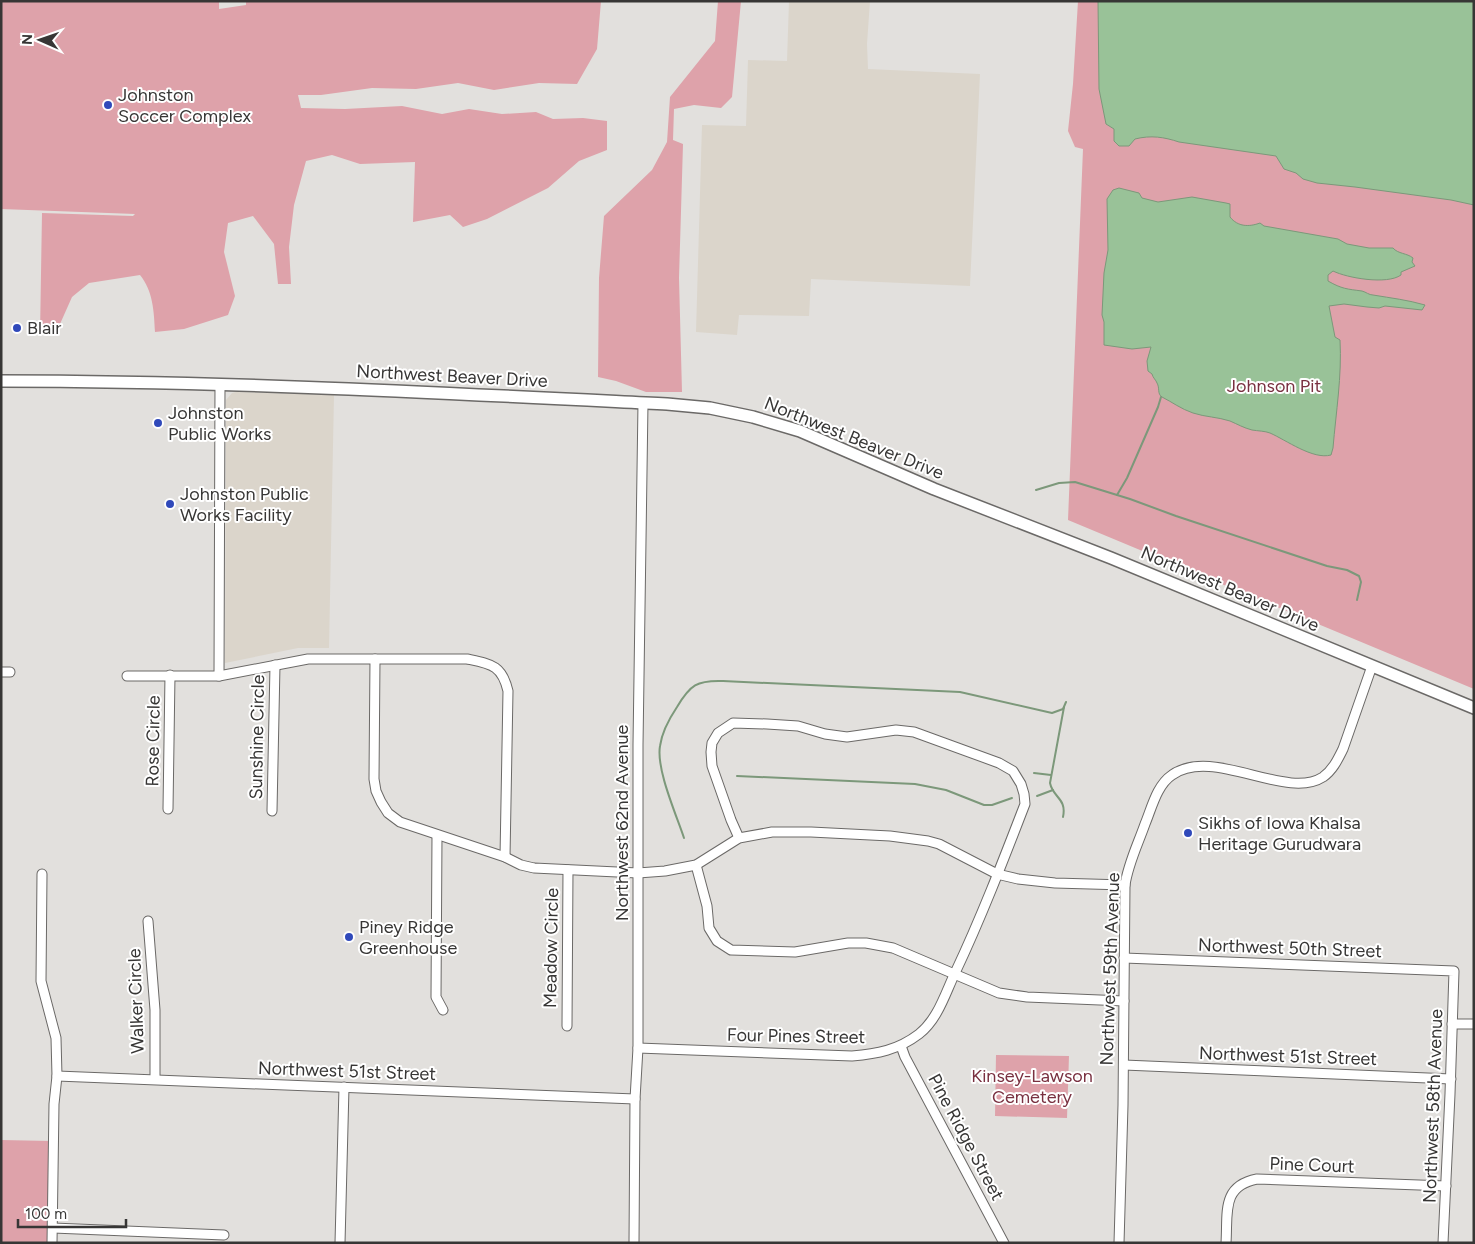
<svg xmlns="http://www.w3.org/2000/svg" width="1475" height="1244" font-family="Figtree,sans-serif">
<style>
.built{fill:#dbd5cb}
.green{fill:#dea2aa}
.water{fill:#99c298;stroke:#7c987a}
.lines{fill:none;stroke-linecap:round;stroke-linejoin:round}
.stream{stroke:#7c987a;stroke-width:2}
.minor-casing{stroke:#6b6967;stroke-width:11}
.major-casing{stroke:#6b6967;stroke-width:14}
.minor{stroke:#fff;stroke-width:9}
.major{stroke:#fff;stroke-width:11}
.poi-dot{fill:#3049ba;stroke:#fff;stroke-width:2}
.labels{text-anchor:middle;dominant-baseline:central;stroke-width:4;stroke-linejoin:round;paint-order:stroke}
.poi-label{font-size:18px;fill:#373635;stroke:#fff;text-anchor:start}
.street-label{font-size:18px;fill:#373635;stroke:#fff}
.park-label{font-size:18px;fill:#793040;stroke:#fff}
</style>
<rect width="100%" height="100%" fill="#e2e0dd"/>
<g class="built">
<path d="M789,1H870L867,44L868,69L980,74L970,286L811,279L809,316L739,315L737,335L696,332L702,125L746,126L748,60L787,61Z"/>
<path d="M236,392L334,395L329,648H298L225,663L226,400L232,393Z"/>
</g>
<g class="green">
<path d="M1,1H219V9L246,5V1H601L597,49L577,84L539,83L494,90L458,83L416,89L372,88L321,95H298L301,108L345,109L402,106L442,114L469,109L502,114L536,112L553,119L583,118L607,121V150L579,161L548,188L487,219L463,227L450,215L413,222L415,162L360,164L332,155L306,161L294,205L289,247L291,284H278L274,244L253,216L228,223L224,252L235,296L228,315L184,329L155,332C154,311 153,291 140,275L89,283L72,297L56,333L40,335L42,213L133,216L135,214L1,209Z"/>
<path d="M718,1H741L732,97L721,108L694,105L674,109L673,140L683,144L679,278L682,392H646L616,381L598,377L599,278L604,216L652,170L667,142L670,97L715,41Z"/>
<path d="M1078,1H1474V689L1068,520L1083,149L1075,147L1068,131L1073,84Z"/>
<path d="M996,1055L1069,1056L1067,1118L995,1116Z"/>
<path d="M1,1140L51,1141L48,1243H1Z"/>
</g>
<g class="water">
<path d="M1098,1H1474V205L1451,200L1355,187L1317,183L1303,179L1296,173L1284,169L1276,156L1179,142C1164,137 1151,135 1135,139L1129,146H1119L1114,141V129L1106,124L1099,89Z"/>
<path d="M1119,188L1139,193L1142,198L1158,202L1192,197L1226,203L1230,204V217C1238,227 1249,227 1260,223L1264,226L1338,239L1347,244L1369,248H1393C1398,254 1407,253 1413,258L1412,262L1415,266L1401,272V275C1387,285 1347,278 1333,271L1328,275V281C1342,289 1347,289 1362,291C1366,292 1369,295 1373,295C1391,298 1408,300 1425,305L1422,310L1385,306L1379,308L1367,307L1344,304L1329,306L1335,337L1340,340C1342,376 1336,412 1333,448L1331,455C1313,460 1286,440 1270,433C1265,431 1258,431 1252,430C1244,428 1237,424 1230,421C1218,417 1205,417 1193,413C1181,409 1172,402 1162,397C1157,394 1160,388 1157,383C1156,380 1153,378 1152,374L1148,371L1147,361L1151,347L1132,349L1104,345V322L1102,315L1104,273L1108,250L1107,199L1113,190Z"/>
</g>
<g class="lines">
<g class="stream">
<path d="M1036,490L1059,483L1075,482L1130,499L1176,516L1327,566L1347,570L1359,576L1361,582L1357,600"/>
<path d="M1117,495L1127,478L1158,407L1161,397"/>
<path d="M1034,773L1051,775"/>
<path d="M737,776L915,784L946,790L984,805H992L1012,798"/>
<path d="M1037,796L1053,790"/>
<path d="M1063,817C1067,798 1053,798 1050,783L1064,707"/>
<path d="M684,838C676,814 656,769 660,746C662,731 669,719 677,707C690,685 697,680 723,681L960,692L1052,713L1063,709L1066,702"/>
</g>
<g class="minor-casing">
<g id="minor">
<path d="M375,659L374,779L376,791L381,802L388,813L400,822L505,857L521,865L534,868L638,873L665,871L696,865L739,838L772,832H811L890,836L928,841L939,844L997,874L1018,879L1055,883L1125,885"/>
<path d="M1,672H10"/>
<path d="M127,676H219L308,659H467C491,664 502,665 508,691L505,857"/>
<path d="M219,676L220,384"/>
<path d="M168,809L170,675"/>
<path d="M272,811L275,665"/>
<path d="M437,835L436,997L443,1010"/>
<path d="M696,865L707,906L709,928L717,941L731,950L795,952L848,943H866L893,948L999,993L1027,997L1124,1001"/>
<path d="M42,874L41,981L56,1038L57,1076L54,1104L52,1243"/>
<path d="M148,921L155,1010V1079"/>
<path d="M1124,958L1454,971L1450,1094L1443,1243"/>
<path d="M1452,1024H1474"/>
<path d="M567,1026L568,870"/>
<path d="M901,1046L905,1057L1004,1243"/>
<path d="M638,1048L852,1056C877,1054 898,1050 919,1034C938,1019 945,994 955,973C981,918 1003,861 1025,804L1024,794L1021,784L1013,771L999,763L914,732L896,730L847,737L825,734L798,726L767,724L733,723L718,733L712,743L711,752L712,766L731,820L739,838"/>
<path d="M1124,1065L1451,1079"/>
<path d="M57,1076L635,1099"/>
<path d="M53,1228L224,1235"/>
<path d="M340,1243L344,1087"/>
<path d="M634,1243L635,1099L638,1048V745L643,403"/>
<path d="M1119,1243L1123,1105L1125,885C1128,864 1138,844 1145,824C1152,807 1157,785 1172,775C1213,746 1286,801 1323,777C1333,770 1338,759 1343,749L1372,666"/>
<path d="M1226,1243C1228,1213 1221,1186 1257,1179L1446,1186"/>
</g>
</g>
<g class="major-casing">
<path id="major" d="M1,381C223,381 445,393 667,404L710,408L753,417L800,431L934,489L1111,558L1474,708"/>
</g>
<use href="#minor" class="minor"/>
<use href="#major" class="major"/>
</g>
<g class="poi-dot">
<circle cx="108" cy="105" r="5"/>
<circle cx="17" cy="328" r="5"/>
<circle cx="158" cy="423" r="5"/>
<circle cx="170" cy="504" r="5"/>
<circle cx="1188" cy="833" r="5"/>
<circle cx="349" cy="937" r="5"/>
</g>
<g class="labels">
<g class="poi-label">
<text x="118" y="95">Johnston<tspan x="118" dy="21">Soccer Complex</tspan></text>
<text x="27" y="328">Blair</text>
<text x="168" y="413">Johnston<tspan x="168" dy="21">Public Works</tspan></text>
<text x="180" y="494">Johnston Public<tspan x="180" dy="21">Works Facility</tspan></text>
<text x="1198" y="823">Sikhs of Iowa Khalsa<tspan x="1198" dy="21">Heritage Gurudwara</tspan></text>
<text x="359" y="927">Piney Ridge<tspan x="359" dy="21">Greenhouse</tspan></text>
</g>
<g class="street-label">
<text transform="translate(452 376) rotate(3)">Northwest Beaver Drive</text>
<text transform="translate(854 438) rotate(22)">Northwest Beaver Drive</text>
<text transform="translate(1230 589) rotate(23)">Northwest Beaver Drive</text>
<text transform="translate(257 737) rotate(-89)">Sunshine Circle</text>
<text transform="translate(153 741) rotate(-89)">Rose Circle</text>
<text transform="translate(622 823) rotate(-90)">Northwest 62nd Avenue</text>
<text transform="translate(551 948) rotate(-89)">Meadow Circle</text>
<text transform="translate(1290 948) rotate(2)">Northwest 50th Street</text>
<text transform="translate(1110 969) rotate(-88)">Northwest 59th Avenue</text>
<text transform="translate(136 1001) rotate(-92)">Walker Circle</text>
<text transform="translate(796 1036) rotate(1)">Four Pines Street</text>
<text transform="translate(1288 1056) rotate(2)">Northwest 51st Street</text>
<text transform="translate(347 1071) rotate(2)">Northwest 51st Street</text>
<text transform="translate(1433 1106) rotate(-88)">Northwest 58th Avenue</text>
<text transform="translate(966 1137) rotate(62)">Pine Ridge Street</text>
<text transform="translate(1312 1165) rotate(2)">Pine Court</text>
</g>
<g class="park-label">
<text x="1274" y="386">Johnson Pit</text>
<text x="1032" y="1076">Kinsey-Lawson<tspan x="1032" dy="21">Cemetery</tspan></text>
</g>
</g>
<rect width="1475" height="1244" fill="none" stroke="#373635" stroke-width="5"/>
<g transform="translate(40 40) rotate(272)" stroke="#ffffff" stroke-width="4" paint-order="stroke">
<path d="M0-4L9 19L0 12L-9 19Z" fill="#373635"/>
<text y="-8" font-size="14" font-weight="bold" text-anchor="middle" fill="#373635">N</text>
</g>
<path d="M18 1219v8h108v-8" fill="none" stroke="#373635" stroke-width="2.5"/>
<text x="25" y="1219" font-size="15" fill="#373635" stroke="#ffffff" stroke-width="4" paint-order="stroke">100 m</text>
</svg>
